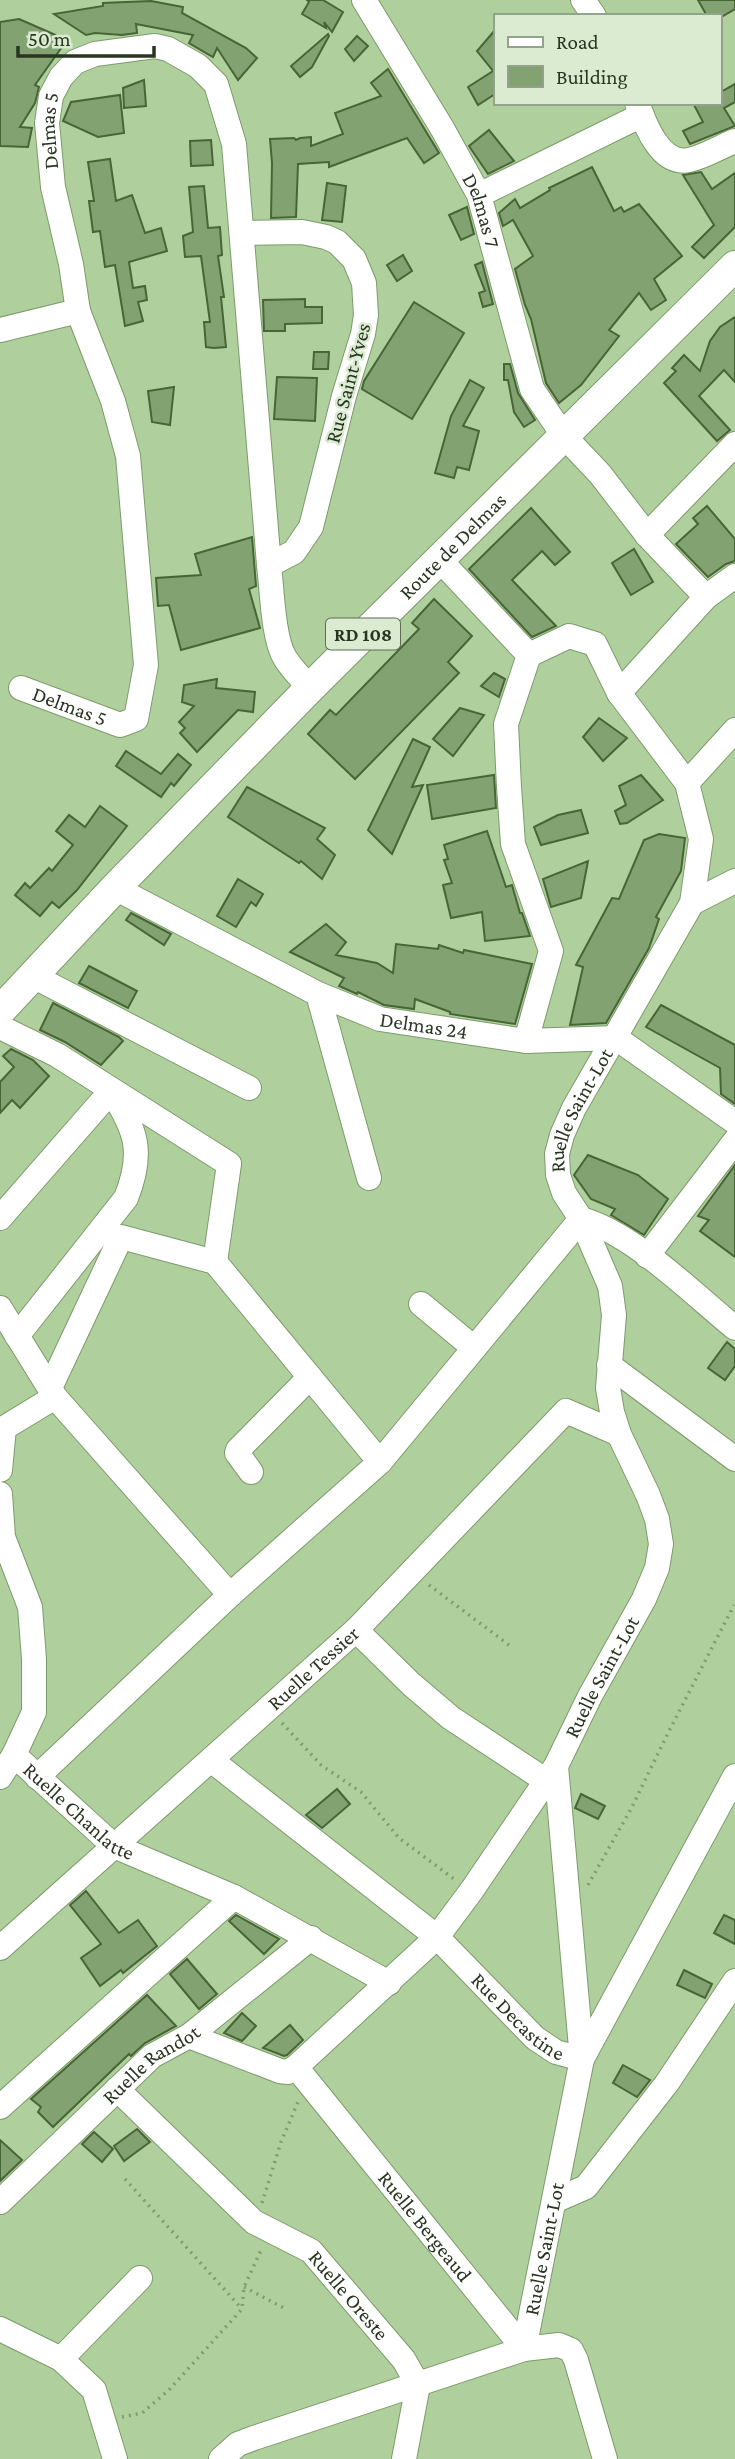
<svg xmlns="http://www.w3.org/2000/svg" width="735" height="2459" font-family="'Crimson Pro',serif">
<style>
.building{fill:#82a271;stroke:#486536;stroke-width:2}
.lines{fill:none;stroke-linecap:round;stroke-linejoin:round}
.minor-casing{stroke:#7c9b6b;stroke-width:26}
.major-casing{stroke:#7c9b6b;stroke-width:32}
.path{stroke:#819b72;stroke-width:3.5;stroke-dasharray:2 5;stroke-linecap:butt}
.minor{stroke:#fff;stroke-width:24}
.major{stroke:#fff;stroke-width:30}
.labels{text-anchor:middle;dominant-baseline:central;stroke-width:5;stroke-linejoin:round;paint-order:stroke}
.shield{fill:#daebd1;stroke:#5d6c55;stroke-width:2}
.shield-label{font-size:19px;font-weight:bold;fill:#283520}
.street-label{font-size:21px;fill:#283520;stroke:#daebd1}
</style>
<rect width="100%" height="100%" fill="#afd09d"/>
<g class="building">
<path d="M307,0H323L343,12L332,32L324,22L326,28L302,14L309,2Z"/>
<path d="M698,0H735V9L723,16H707Z"/>
<path d="M151,1L183,7L182,13L246,48L257,58L238,80L217,48L213,57L189,43L193,35L136,24L137,33L122,35L95,33L86,35L54,14L103,6V3Z"/>
<path d="M19,19L67,40L35,85L39,87L35,103L20,127L32,128L28,147L0,146V22Z"/>
<path d="M495,30V94L478,105L468,87L493,71L477,51Z"/>
<path d="M328,34L329,36L312,67L300,77L291,66Z"/>
<path d="M357,36L368,46L354,61L345,49Z"/>
<path d="M388,69L439,153L424,163L407,138L329,167V162L298,164L296,217L271,218L272,163L270,139L294,138L296,140L300,138L311,137V146L343,134L335,113L381,96L371,83Z"/>
<path d="M144,80L146,106L124,108L123,88Z"/>
<path d="M735,84V102L724,108L735,126L690,144L683,131L703,122L693,103H719V93Z"/>
<path d="M120,95L124,133L98,137L63,121L71,102Z"/>
<path d="M489,130L514,161L488,174L469,146Z"/>
<path d="M211,140L213,165L191,166L190,141Z"/>
<path d="M110,159L116,201L132,195L145,233L161,228L167,251L129,262L133,288L145,286L147,300L138,302L143,321L125,326L115,265L105,267L100,231L93,232L89,201H94L88,162Z"/>
<path d="M592,167L614,211L621,207L624,212L639,204L682,256L654,279L666,300L651,310L639,293L609,330L619,336L581,385L559,403L546,383L531,319L525,305L515,269L533,256L513,220L503,226L499,213L515,199L520,208L550,190L549,188Z"/>
<path d="M701,172L712,189L735,173V227L704,258L692,247L714,225L683,175Z"/>
<path d="M327,183L346,186L342,222L322,220Z"/>
<path d="M204,186L208,228L220,227L222,255L218,256L224,297H221L226,347L214,348L206,347L204,322H210L201,256L185,257L183,236L193,232L189,187Z"/>
<path d="M467,207L474,234L461,240L449,215Z"/>
<path d="M403,255L412,271L397,281L387,265Z"/>
<path d="M482,262L493,304L483,307L479,293L485,291L475,265Z"/>
<path d="M305,299V307H322V323L285,324V331H264L263,300Z"/>
<path d="M414,302L464,333L412,419L362,389L364,381Z"/>
<path d="M735,317V382L724,370L699,396L730,430L717,441L664,383L676,371L672,368L684,355L700,371L710,341L720,327Z"/>
<path d="M314,352H329L328,369H313Z"/>
<path d="M504,364H510L518,393L535,420L524,427L514,412L508,380H504Z"/>
<path d="M277,377L317,378L315,421L274,419Z"/>
<path d="M470,380L484,388L463,426L479,431L469,470L457,467L454,478L435,473L451,416Z"/>
<path d="M174,387L170,425L152,422L148,391Z"/>
<path d="M707,506L735,539V561L726,564L708,577L676,544L698,524L693,518Z"/>
<path d="M531,508L570,552L555,565L542,551L512,580L556,626L532,637L469,569Z"/>
<path d="M252,537L256,586L249,589L260,628L181,650L169,605L158,606L156,578L201,575L195,554Z"/>
<path d="M634,549L653,582L631,595L612,563Z"/>
<path d="M434,599L472,636L448,662L459,673L355,779L308,734L330,710L336,715L419,629L412,623Z"/>
<path d="M494,673L505,679L499,697L481,686Z"/>
<path d="M217,679L216,688L255,692L253,712L238,710L197,752L180,733L185,728L179,722L194,706L182,702L184,685Z"/>
<path d="M460,708L484,715L453,756L433,739Z"/>
<path d="M599,718L627,738L603,761L583,737Z"/>
<path d="M413,739L430,747L412,787L423,785L392,854L368,830Z"/>
<path d="M126,751L161,774L178,754L191,765L174,786L171,783L161,797L116,766Z"/>
<path d="M494,775L496,808L432,819L427,785Z"/>
<path d="M641,775L663,800L627,823L620,824L615,811L626,805L619,786Z"/>
<path d="M247,787L325,828L317,839L335,855L322,879L301,861L299,863L228,817Z"/>
<path d="M100,806L127,826L77,890L59,908L52,902L40,916L15,895L25,883L30,888L49,868L52,871L73,845L56,831L69,815L85,827Z"/>
<path d="M581,810L588,833L541,845L534,827L558,815Z"/>
<path d="M487,831L506,887L512,885L520,913H522L530,936L485,941L482,912L451,918L443,885L452,883L444,860L448,859L444,845Z"/>
<path d="M659,834L685,838L681,871L656,917L659,919L649,948L606,1023L570,1025L583,967L576,965L612,898L619,899L644,840Z"/>
<path d="M588,861L581,898L551,907L543,879Z"/>
<path d="M238,879L263,894L256,906L251,902L236,927L217,916Z"/>
<path d="M131,913L171,934L164,945L126,920Z"/>
<path d="M326,924L346,942L336,955L377,963L393,973L396,944L438,949L439,945L463,953L464,950L532,964L515,1024L450,1014V1012L415,999L414,1009L384,1005L358,992L357,994L339,986L344,978L290,952Z"/>
<path d="M89,966L137,991L128,1008L79,983Z"/>
<path d="M53,1003L119,1037L123,1041L101,1065L65,1042L40,1030Z"/>
<path d="M661,1005L735,1045V1104L721,1094L720,1068L646,1027Z"/>
<path d="M11,1049L33,1060L49,1076L20,1108L12,1100L0,1113V1082L14,1067L3,1056Z"/>
<path d="M588,1155L638,1175L668,1199L644,1235L611,1215L615,1209L591,1199L574,1175Z"/>
<path d="M735,1165V1257L700,1231L709,1220L698,1216Z"/>
<path d="M727,1342L735,1349V1366L725,1380L708,1368Z"/>
<path d="M337,1789L350,1804L322,1828L306,1815Z"/>
<path d="M581,1794L605,1806L598,1819L575,1808Z"/>
<path d="M86,1891L119,1933L138,1920L157,1946L123,1973L121,1970L100,1986L81,1958L101,1944L70,1905Z"/>
<path d="M236,1915L279,1939L264,1954L229,1921Z"/>
<path d="M724,1915L735,1920V1944L714,1933Z"/>
<path d="M187,1959L217,1994L199,2009L170,1974Z"/>
<path d="M684,1970L712,1984L705,1998L677,1985Z"/>
<path d="M147,1995L176,2026L145,2043L131,2056L129,2054L53,2127L38,2112L41,2107L31,2099Z"/>
<path d="M242,2013L256,2026L242,2041L224,2033Z"/>
<path d="M290,2025L303,2040L287,2055L284,2056L263,2048Z"/>
<path d="M623,2065L650,2080L637,2097L613,2083Z"/>
<path d="M137,2129L150,2142L124,2161L114,2146Z"/>
<path d="M94,2132L113,2149L102,2162L82,2144Z"/>
<path d="M0,2140L22,2160L0,2181Z"/>
</g>
<g class="lines">
<g class="minor-casing">
<g id="minor">
<path id="s1" d="M364,0L442,128L479,195L532,389L563,435L600,474L647,535L706,597"/>
<path d="M583,0L594,16"/>
<path d="M637,103C645,124 660,166 689,160C704,157 720,147 735,141"/>
<path d="M479,195L642,115"/>
<path d="M242,233L302,232L326,237L337,242L354,259L364,283L366,315L363,334L344,396L311,527L294,552L269,565"/>
<path d="M0,330L78,311"/>
<path d="M647,535L735,444"/>
<path d="M438,558L529,655"/>
<path id="s2" d="M21,688L120,725L136,719L146,665L128,456L113,401L78,311L71,264L53,187L47,123L51,96L61,77L75,62L95,54L155,46L168,49L198,66L216,84L234,144L269,565C272,589 273,639 285,658C291,668 301,678 310,688"/>
<path d="M619,693L706,597L735,576"/>
<path d="M687,783L735,730"/>
<path id="s3" d="M115,888L318,994L380,1019L526,1041L616,1038L735,1122"/>
<path d="M33,976L249,1088"/>
<path d="M318,994L369,1178"/>
<path d="M0,1027L57,1055L229,1164L215,1262L380,1462"/>
<path d="M526,1041L551,951L513,844L509,787L506,724L529,655L569,636L595,644L619,693L687,783L701,839L692,903"/>
<path d="M0,1218L111,1091C137,1131 144,1153 126,1198L17,1336"/>
<path d="M647,1256L735,1141"/>
<path d="M421,1304L474,1348"/>
<path d="M0,1308L55,1397L230,1595"/>
<path d="M609,1365L735,1459"/>
<path d="M50,1388L121,1237L215,1262"/>
<path d="M0,1470L4,1428L55,1397"/>
<path d="M251,1472L237,1453L238,1450L310,1377"/>
<path id="s4" d="M0,1494L3,1537L30,1607L34,1659V1712L14,1755L114,1846L234,1897L389,1983"/>
<path d="M356,1630L411,1684L451,1718L545,1780"/>
<path id="s5" d="M211,1760L437,1937L535,2038L556,2052L582,2059L735,1776"/>
<path d="M0,1777L14,1755"/>
<path d="M37,1777L230,1595L380,1462L581,1219C633,1233 693,1294 735,1328"/>
<path id="s6" d="M0,1948L356,1630L566,1411L619,1434"/>
<path id="s7" d="M189,2036L280,2071L288,2072L296,2067L524,2349"/>
<path d="M296,2067L437,1937L472,1890L556,1766"/>
<path id="s8" d="M117,2089L254,2222L311,2251L404,2360L418,2385L404,2459"/>
<path d="M0,2107L234,1897"/>
<path d="M554,2201L586,2187L667,2083L735,1981"/>
<path id="s9" d="M0,2202L152,2056L189,2036L311,1938"/>
<path d="M0,2329L61,2359L94,2390L115,2459"/>
<path id="s10" d="M524,2349L582,2059L556,1766L590,1696L644,1599L657,1568L661,1544L657,1519L648,1495L619,1434L612,1412L608,1388L614,1315L610,1286L581,1219L564,1193L558,1175L557,1154L562,1135L574,1108L692,903L735,881"/>
<path d="M61,2359L140,2278"/>
<path d="M221,2459L238,2444L254,2438L524,2349L559,2345L571,2350L576,2360L605,2459"/>
</g>
</g>
<g class="major-casing">
<g id="major">
<path id="s11" d="M0,1011L115,888L310,688L735,266"/>
</g>
</g>
<g class="path">
<path d="M429,1585L509,1645"/>
<path d="M282,1723L321,1765L361,1792L399,1838L454,1879"/>
<path d="M588,1885L631,1809L668,1733L734,1605"/>
<path d="M125,2179L242,2309"/>
<path d="M262,2203L281,2142L298,2102"/>
<path d="M244,2287L284,2308"/>
<path d="M122,2417L142,2413L169,2390L242,2309L244,2287L262,2248"/>
</g>
<use href="#minor" class="minor"/>
<use href="#major" class="major"/>
</g>
<g class="labels">
<rect class="shield" x="326" y="618.5" width="74" height="31" rx="5"/>
<g class="shield-label">
<text x="363" y="634">RD 108</text>
</g>
<g class="street-label">
<text stroke="none"><textPath href="#s2" startOffset="724">Delmas 5</textPath></text>
<text stroke="none"><textPath href="#s1" startOffset="242">Delmas 7</textPath></text>
<text transform="translate(348 383) rotate(-75)">Rue Saint-Yves</text>
<text stroke="none"><textPath href="#s11" startOffset="649">Route de Delmas</textPath></text>
<text stroke="none"><textPath href="#s2" startOffset="52">Delmas 5</textPath></text>
<text stroke="none"><textPath href="#s3" startOffset="340">Delmas 24</textPath></text>
<text stroke="none"><textPath href="#s10" startOffset="1298">Ruelle Saint-Lot</textPath></text>
<text stroke="none"><textPath href="#s6" startOffset="420">Ruelle Tessier</textPath></text>
<text stroke="none"><textPath href="#s10" startOffset="690">Ruelle Saint-Lot</textPath></text>
<text stroke="none"><textPath href="#s4" startOffset="357">Ruelle Chanlatte</textPath></text>
<text stroke="none"><textPath href="#s5" startOffset="401">Rue Decastine</textPath></text>
<text stroke="none"><textPath href="#s9" startOffset="205">Ruelle Randot</textPath></text>
<text stroke="none"><textPath href="#s7" startOffset="320">Ruelle Bergeaud</textPath></text>
<text stroke="none"><textPath href="#s10" startOffset="102">Ruelle Saint-Lot</textPath></text>
<text stroke="none"><textPath href="#s8" startOffset="313">Ruelle Oreste</textPath></text>
</g>
</g>
<rect x="494" y="14" width="228" height="91" fill="#daebd1" stroke="#93a28a" stroke-width="2"/>
<rect x="508" y="37" width="35" height="10" fill="#ffffff" stroke="#93a28a" stroke-width="2"/>
<text x="556" y="49" font-size="21" fill="#283520">Road</text>
<rect x="508" y="66" width="35" height="21" fill="#82a271" stroke="#93a28a" stroke-width="2"/>
<text x="556" y="84" font-size="21" fill="#283520">Building</text>
<path d="M18 46v10h136v-10" fill="none" stroke="#283520" stroke-width="3.5"/>
<text x="28" y="46" font-size="21" fill="#283520" stroke="#daebd1" stroke-width="5" paint-order="stroke">50 m</text>
</svg>
